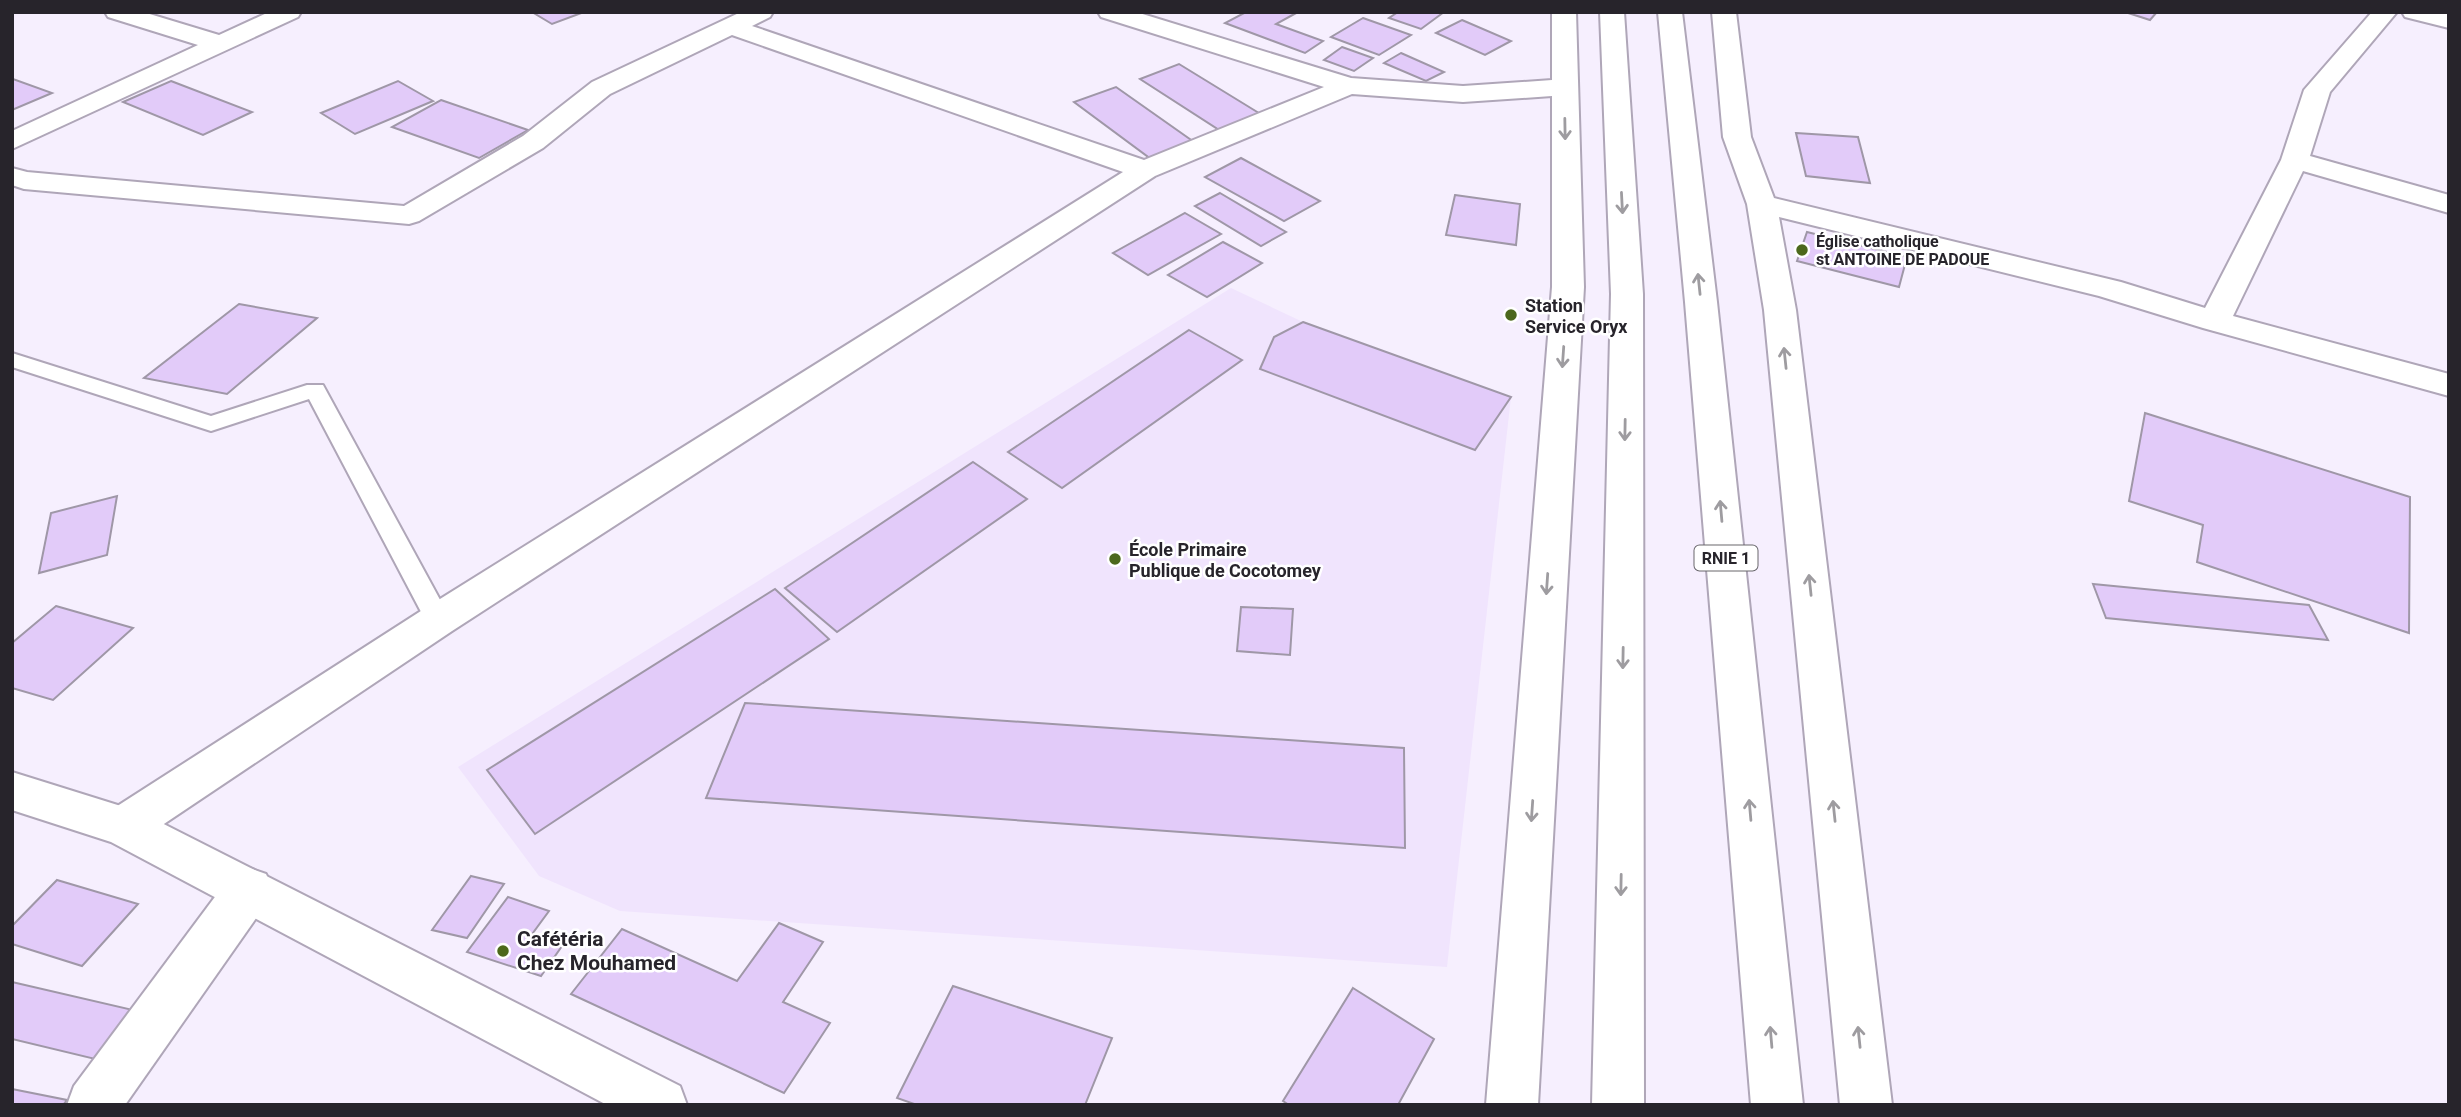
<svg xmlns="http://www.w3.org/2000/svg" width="2461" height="1117" font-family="Roboto,sans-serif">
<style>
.built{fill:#f0e4fd}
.building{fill:#e2cbf9;stroke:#9f97a7;stroke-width:2}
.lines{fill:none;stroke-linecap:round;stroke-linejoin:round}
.lane-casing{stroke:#afa6b8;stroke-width:4}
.street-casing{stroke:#afa6b8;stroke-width:4}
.secondary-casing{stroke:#afa6b8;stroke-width:4}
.highway-casing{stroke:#afa6b8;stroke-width:4}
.lane{fill:#fff;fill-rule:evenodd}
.street{fill:#fff;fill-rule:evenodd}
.secondary{fill:#fff;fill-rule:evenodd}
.highway{fill:#fff;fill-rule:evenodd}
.oneway{stroke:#9e9ca0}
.poi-dot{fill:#4c681c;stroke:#fff;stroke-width:2.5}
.labels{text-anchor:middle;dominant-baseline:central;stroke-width:5;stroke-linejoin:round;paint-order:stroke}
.far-poi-label{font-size:16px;font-weight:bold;fill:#27242b;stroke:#fff;text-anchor:start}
.shield{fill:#fff;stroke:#68666b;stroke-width:2}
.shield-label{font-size:16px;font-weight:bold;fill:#27242b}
.poi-label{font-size:18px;font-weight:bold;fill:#27242b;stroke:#fff;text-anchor:start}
.near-poi-label{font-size:21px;font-weight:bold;fill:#27242b;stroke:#fff;text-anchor:start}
</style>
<rect width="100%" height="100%" fill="#f6effe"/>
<path class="built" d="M1231,288L1303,322L1511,397L1447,967L620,911L539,876L458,767Z"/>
<g class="building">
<path d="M532,12H584L552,24Z"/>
<path d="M1246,12H1298L1276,24L1323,41L1305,53L1225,23Z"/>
<path d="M1398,12H1444L1421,29L1389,18Z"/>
<path d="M2125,12H2157L2150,20Z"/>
<path d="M1363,18L1411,35L1379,55L1331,37Z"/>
<path d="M1462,20L1511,41L1485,55L1436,33Z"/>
<path d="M1342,47L1373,58L1354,71L1324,60Z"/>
<path d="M1401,53L1444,72L1426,81L1384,63Z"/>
<path d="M1179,64L1267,118L1227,135L1140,79Z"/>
<path d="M12,79H13L52,93L12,110Z"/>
<path d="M171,81L252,112L203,135L123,102Z"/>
<path d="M398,81L433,101L355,134L321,113Z"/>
<path d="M1116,87L1194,142L1151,159L1074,102Z"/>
<path d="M441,100L528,130L479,158L392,127Z"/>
<path d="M1796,133L1858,137L1870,183L1806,176Z"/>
<path d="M1241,158L1320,201L1284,221L1205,177Z"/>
<path d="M1220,193L1286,232L1261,246L1195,206Z"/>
<path d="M1455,195L1520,204L1516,245L1446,235Z"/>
<path d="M1185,213L1221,234L1148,275L1113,253Z"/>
<path d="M1807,232L1907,257L1899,287L1797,261Z"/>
<path d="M1223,242L1262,263L1207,297L1168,275Z"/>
<path d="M239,304L317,318L227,394L144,378Z"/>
<path d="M1303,322L1511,397L1475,450L1260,369L1274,337Z"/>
<path d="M1189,330L1242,360L1062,488L1008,452Z"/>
<path d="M2145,413L2410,497L2409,633L2197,562L2203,525L2129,501Z"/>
<path d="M973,462L1027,499L837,632L785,588Z"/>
<path d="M117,496L107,555L39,573L51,513Z"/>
<path d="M2093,584L2309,605L2328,640L2106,618Z"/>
<path d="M775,589L829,639L535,834L487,770Z"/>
<path d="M56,606L133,628L53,700L12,688V643Z"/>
<path d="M1241,607L1293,609L1290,655L1237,651Z"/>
<path d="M745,703L1404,748L1405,848L706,798Z"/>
<path d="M471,876L504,884L467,938L432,930Z"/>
<path d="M57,880L138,904L82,966L12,944V926Z"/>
<path d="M508,897L549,911L530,937L562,946L541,976L467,952Z"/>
<path d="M779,923L823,942L783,1002L830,1023L784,1093L571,994L622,929L737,981Z"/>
<path d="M12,982L133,1010L95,1059L12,1039Z"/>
<path d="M953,986L1112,1038L1085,1105H917L897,1098Z"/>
<path d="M1353,988L1434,1039L1398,1105H1289L1283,1101Z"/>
<path d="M12,1089L67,1100L63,1105H12Z"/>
</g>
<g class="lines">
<g class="lane-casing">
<path id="lane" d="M12,353L211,416L307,385H323L451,620L447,627L438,630L429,627L309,399L211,431L12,367Z"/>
</g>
<g class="street-casing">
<g id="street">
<path d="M105,12H143L219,35L269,12H301L298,17L12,149V131L198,45L108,17Z"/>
<path d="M741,12H773L770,17L752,26L1144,160L1324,87L1101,17L1098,12H1136L1351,78L1463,86L1552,80V12H1576L1584,287L1538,1105H1486L1552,287V96L1463,102L1352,94L1155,176L452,631L140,840L124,846L108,840L101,826L108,812L424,609L1123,172L732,35L610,94L543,148L419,221L409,224L24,189L12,185V168L27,172L404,206L523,136L592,82Z"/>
<path d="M1712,12H1736L1751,137L1774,198L2121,282L2205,308L2281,160L2304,90L2372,12H2397L2330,92L2310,156L2449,195V213L2303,171L2233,316L2449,374V396L2203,328L2099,296L1779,217L1796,310L1892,1105H1840L1764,310L1747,204L1723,137Z"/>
<path d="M2402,12L2449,14V28L2405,17Z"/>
<path d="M249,868L266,874L273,889L266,904L125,1105H67L74,1086L232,874Z"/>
</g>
</g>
<g class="secondary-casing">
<path id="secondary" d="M12,772L140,812L680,1086L687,1105H607L111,842L12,810Z"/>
</g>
<g class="highway-casing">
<g id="highway">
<path d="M1600,12H1624L1643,294L1644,1105H1592L1611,294Z"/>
<path d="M1658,12H1682L1717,302L1803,1105H1751L1685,302Z"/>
</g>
</g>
<use href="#lane" class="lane"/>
<use href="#street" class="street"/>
<use href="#secondary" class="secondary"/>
<use href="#highway" class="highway"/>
</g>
<defs><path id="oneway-shaft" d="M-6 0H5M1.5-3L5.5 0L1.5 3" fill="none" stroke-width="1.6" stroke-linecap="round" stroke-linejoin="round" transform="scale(1.75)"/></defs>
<g class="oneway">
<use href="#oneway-shaft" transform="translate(1565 129) rotate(89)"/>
<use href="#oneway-shaft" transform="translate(1622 203) rotate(87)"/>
<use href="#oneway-shaft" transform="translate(1699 284) rotate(-96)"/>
<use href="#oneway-shaft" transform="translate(1563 357) rotate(94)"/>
<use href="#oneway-shaft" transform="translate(1785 358) rotate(-96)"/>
<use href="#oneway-shaft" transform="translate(1625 430) rotate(91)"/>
<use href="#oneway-shaft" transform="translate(1721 511) rotate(-95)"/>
<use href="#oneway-shaft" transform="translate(1547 584) rotate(94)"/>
<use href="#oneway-shaft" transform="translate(1810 585) rotate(-96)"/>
<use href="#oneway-shaft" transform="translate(1623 658) rotate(91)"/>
<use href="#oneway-shaft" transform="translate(1750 810) rotate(-95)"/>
<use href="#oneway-shaft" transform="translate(1532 811) rotate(94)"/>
<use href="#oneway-shaft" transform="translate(1834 811) rotate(-96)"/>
<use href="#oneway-shaft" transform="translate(1621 885) rotate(91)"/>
<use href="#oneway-shaft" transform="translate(1771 1037) rotate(-95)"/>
<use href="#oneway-shaft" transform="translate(1859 1037) rotate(-96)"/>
</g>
<g class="poi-dot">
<circle cx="1802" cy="250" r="7"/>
<circle cx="1511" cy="315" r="7"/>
<circle cx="1115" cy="559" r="7"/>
<circle cx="503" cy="951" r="7"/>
</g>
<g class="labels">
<g class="far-poi-label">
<text x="1816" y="241">Église catholique<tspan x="1816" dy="18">st ANTOINE DE PADOUE</tspan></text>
</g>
<rect class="shield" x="1694.5" y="545.5" width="63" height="25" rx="5"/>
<g class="shield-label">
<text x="1726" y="558">RNIE 1</text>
</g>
<g class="poi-label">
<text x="1525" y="305">Station<tspan x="1525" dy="21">Service Oryx</tspan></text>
<text x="1129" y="549">École Primaire<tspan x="1129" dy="21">Publique de Cocotomey</tspan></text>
</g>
<g class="near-poi-label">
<text x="517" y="939">Cafétéria<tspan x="517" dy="24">Chez Mouhamed</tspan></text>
</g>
</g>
<rect width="2461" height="1117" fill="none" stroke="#27242b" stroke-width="28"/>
</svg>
